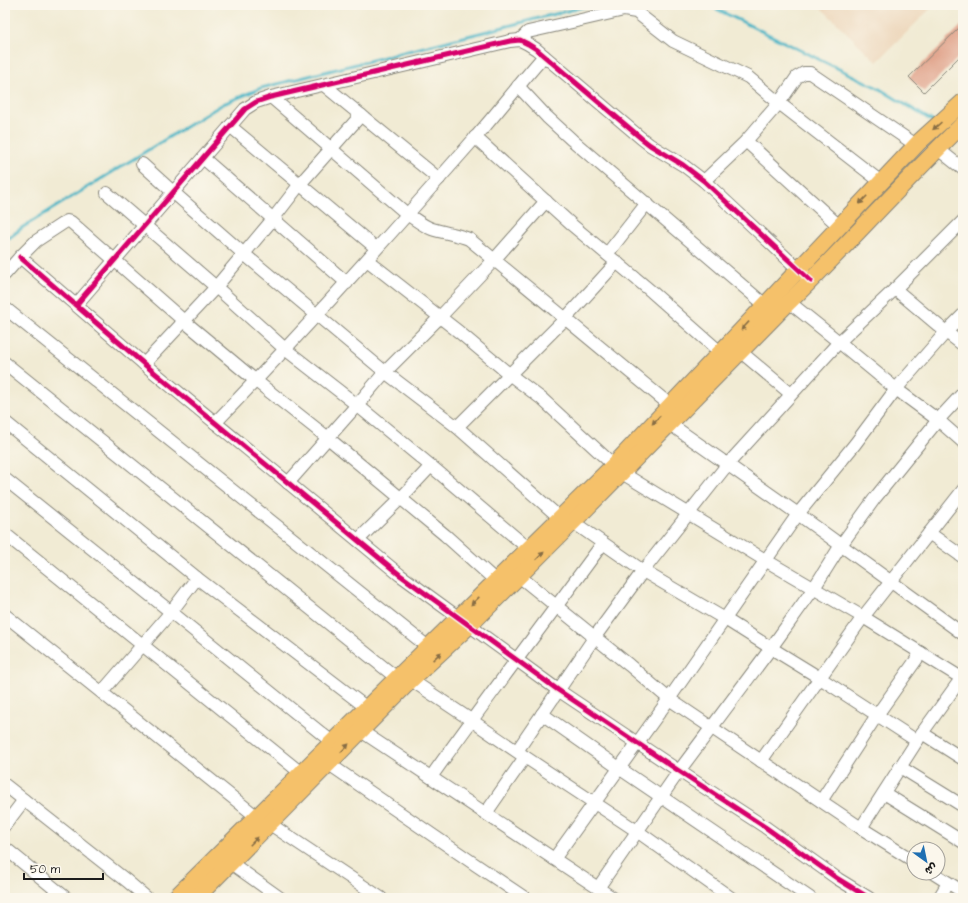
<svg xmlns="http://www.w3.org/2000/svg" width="968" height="903" font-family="'Architects Daughter','Playpen Sans Arabic',sans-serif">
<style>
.built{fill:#edd7bb}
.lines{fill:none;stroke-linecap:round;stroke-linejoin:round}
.stream{stroke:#49b5c6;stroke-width:3}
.building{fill:#e2a790}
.minor-casing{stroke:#868478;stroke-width:14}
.major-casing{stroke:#868478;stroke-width:18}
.minor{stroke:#fff;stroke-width:12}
.major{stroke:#f5c16b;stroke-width:16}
.cycleway-casing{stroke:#fbf7ec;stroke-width:8}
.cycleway{stroke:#d6006c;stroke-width:5}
.oneway{fill:#886e44}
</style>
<rect width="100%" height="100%" fill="#fbf7ec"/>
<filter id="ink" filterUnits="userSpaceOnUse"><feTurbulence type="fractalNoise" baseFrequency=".025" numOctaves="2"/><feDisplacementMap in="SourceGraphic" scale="8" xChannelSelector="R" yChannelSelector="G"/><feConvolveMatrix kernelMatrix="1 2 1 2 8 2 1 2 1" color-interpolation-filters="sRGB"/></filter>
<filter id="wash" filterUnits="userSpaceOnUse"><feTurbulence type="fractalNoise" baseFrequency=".012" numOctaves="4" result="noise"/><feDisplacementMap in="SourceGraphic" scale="16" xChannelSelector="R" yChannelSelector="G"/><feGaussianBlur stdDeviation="0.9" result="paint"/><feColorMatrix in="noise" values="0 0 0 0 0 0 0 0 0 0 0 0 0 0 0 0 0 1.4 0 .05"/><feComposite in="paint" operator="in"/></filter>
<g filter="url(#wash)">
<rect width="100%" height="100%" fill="#f1ebd4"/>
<path class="built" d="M818,5H934L877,62Z"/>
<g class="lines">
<g class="stream">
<path d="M708,5L878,88L934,122"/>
<path d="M5,241L23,227L200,118L223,104L261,88L591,5"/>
</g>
</g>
<g id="blocks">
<path class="building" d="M963,24V53L924,92L909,77Z"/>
</g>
</g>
<g filter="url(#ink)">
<use href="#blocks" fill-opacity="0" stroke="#868478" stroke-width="1"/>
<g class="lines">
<g class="minor-casing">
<g id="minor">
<path d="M520,40L528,32L572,22L624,10L636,12L673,41L748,77L779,103L881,182"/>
<path d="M324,85L439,179"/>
<path d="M518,86L547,117L572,140L765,305"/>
<path d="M271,97L407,214C415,219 423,226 432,229C444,233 457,234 469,239L670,405"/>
<path d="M230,126L376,248"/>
<path d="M475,137L572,225L652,292L720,352"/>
<path d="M746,141L839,226"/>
<path d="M938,149L963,169"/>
<path d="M203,158L347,283"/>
<path d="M142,164L174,193L244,254L385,372L457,427L560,518"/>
<path d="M704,181L746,141L779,103L797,77L804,73H810L916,145"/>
<path d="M107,193L216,287L285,349L357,405L431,466L529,549"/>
<path d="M607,254L647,203"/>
<path d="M20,257L144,364L400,575L558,690L679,771L765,827L838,879L869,898"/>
<path d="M367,260L459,332L509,374L542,399L622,473L765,560L863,617L963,679"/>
<path d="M5,274L20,257L36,241L65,222L67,221L71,222L184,321L256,381L328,438L445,535L496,581"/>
<path d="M895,289L946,332L963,345"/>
<path d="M789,302L839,342L896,389L938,420L963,442"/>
<path d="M76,305L245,109L256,102L271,97L510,41L520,40L528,44L536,49L641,138L650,145L683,165L704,181L811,281"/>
<path d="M5,308L428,647"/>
<path d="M741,352L791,394"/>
<path d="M5,363L403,683"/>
<path d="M144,364L216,287L273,219L300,184L361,115"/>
<path d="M5,422L197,578L367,708"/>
<path d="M215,423C304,331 389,236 474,139C498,112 520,83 544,56"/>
<path d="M670,424L798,514L963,634"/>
<path d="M457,427L565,319L617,262"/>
<path d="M5,479L171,612L332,742"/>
<path d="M288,483L357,405L385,372L440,317L494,260L546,201"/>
<path d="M573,522L643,571L725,619L771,648L820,678L917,741"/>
<path d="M929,533L963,557"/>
<path d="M5,534L301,773"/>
<path d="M358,540L401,498L431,466"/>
<path d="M519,576L629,665L669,699L861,828L914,861"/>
<path d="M5,615L257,817L270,824L381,898"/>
<path d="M411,680L471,720L525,757L637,831L731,898"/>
<path d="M102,692L171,612L197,578"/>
<path d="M542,714L619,768L810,898"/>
<path d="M361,731L613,898"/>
<path d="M922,733L963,759"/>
<path d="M517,751L594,638L643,571L727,465L839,342L895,289L963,221"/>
<path d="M323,759L329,764L476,865L525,898"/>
<path d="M761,761L863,617L963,490"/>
<path d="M900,767L963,806"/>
<path d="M431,777C487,698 546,621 603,543"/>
<path d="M5,785L127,881L147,898"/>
<path d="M884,793L963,842"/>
<path d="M821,801L877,715L921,653"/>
<path d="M486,813L525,757"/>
<path d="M5,825L24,800"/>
<path d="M861,828L922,733L963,676"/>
<path d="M5,848L66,898"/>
<path d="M554,859L669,699L798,514L855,444L896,389L946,332L963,315"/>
<path d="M231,863L280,898"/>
<path d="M933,873L963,892"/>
<path d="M598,888L679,771L771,648L814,588L841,545L875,498L938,420L963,393"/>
<path d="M939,898L948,883"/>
</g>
</g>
<g class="major-casing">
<g id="major">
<path d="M175,898L397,678L614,465L919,142L963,102"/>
<path d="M196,898L411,680L469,626L573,522L789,302C848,245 903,182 963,124"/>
</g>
</g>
<use href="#minor" class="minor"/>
<use href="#major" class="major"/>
<g class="cycleway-casing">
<g id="cycleway">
<path d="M20,257L144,364L400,575L558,690L679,771L765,827L838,879L869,898"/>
<path d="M76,305L245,109L256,102L271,97L510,41L520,40L528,44L536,49L641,138L650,145L683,165L704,181L811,281"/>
</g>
</g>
<use href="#cycleway" class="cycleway"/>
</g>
<defs><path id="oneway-solid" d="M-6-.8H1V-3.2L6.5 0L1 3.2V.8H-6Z"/></defs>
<g class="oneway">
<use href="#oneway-solid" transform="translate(937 126) rotate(138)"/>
<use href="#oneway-solid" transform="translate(863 200) rotate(134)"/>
<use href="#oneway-solid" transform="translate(745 326) rotate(133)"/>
<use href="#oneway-solid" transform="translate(656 420) rotate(133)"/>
<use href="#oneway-solid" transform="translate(540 556) rotate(-45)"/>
<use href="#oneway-solid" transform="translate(475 601) rotate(136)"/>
<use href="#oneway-solid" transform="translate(437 656) rotate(-43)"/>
<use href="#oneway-solid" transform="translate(345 748) rotate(-46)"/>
<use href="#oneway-solid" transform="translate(254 841) rotate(-45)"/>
</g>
</g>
<rect width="968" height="903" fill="none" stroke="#fbf7ec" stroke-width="20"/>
<g transform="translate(926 861) rotate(147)"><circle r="19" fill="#fbf7ec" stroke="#a29f99"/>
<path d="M0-3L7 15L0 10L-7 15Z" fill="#1f6fb2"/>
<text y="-6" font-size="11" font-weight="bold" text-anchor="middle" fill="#1c1c1c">ش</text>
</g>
<path d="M24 873v6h79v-6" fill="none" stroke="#1c1c1c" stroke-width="2"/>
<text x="30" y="873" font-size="12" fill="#1c1c1c" stroke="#fbf7ec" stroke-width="3" paint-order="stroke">50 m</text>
</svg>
